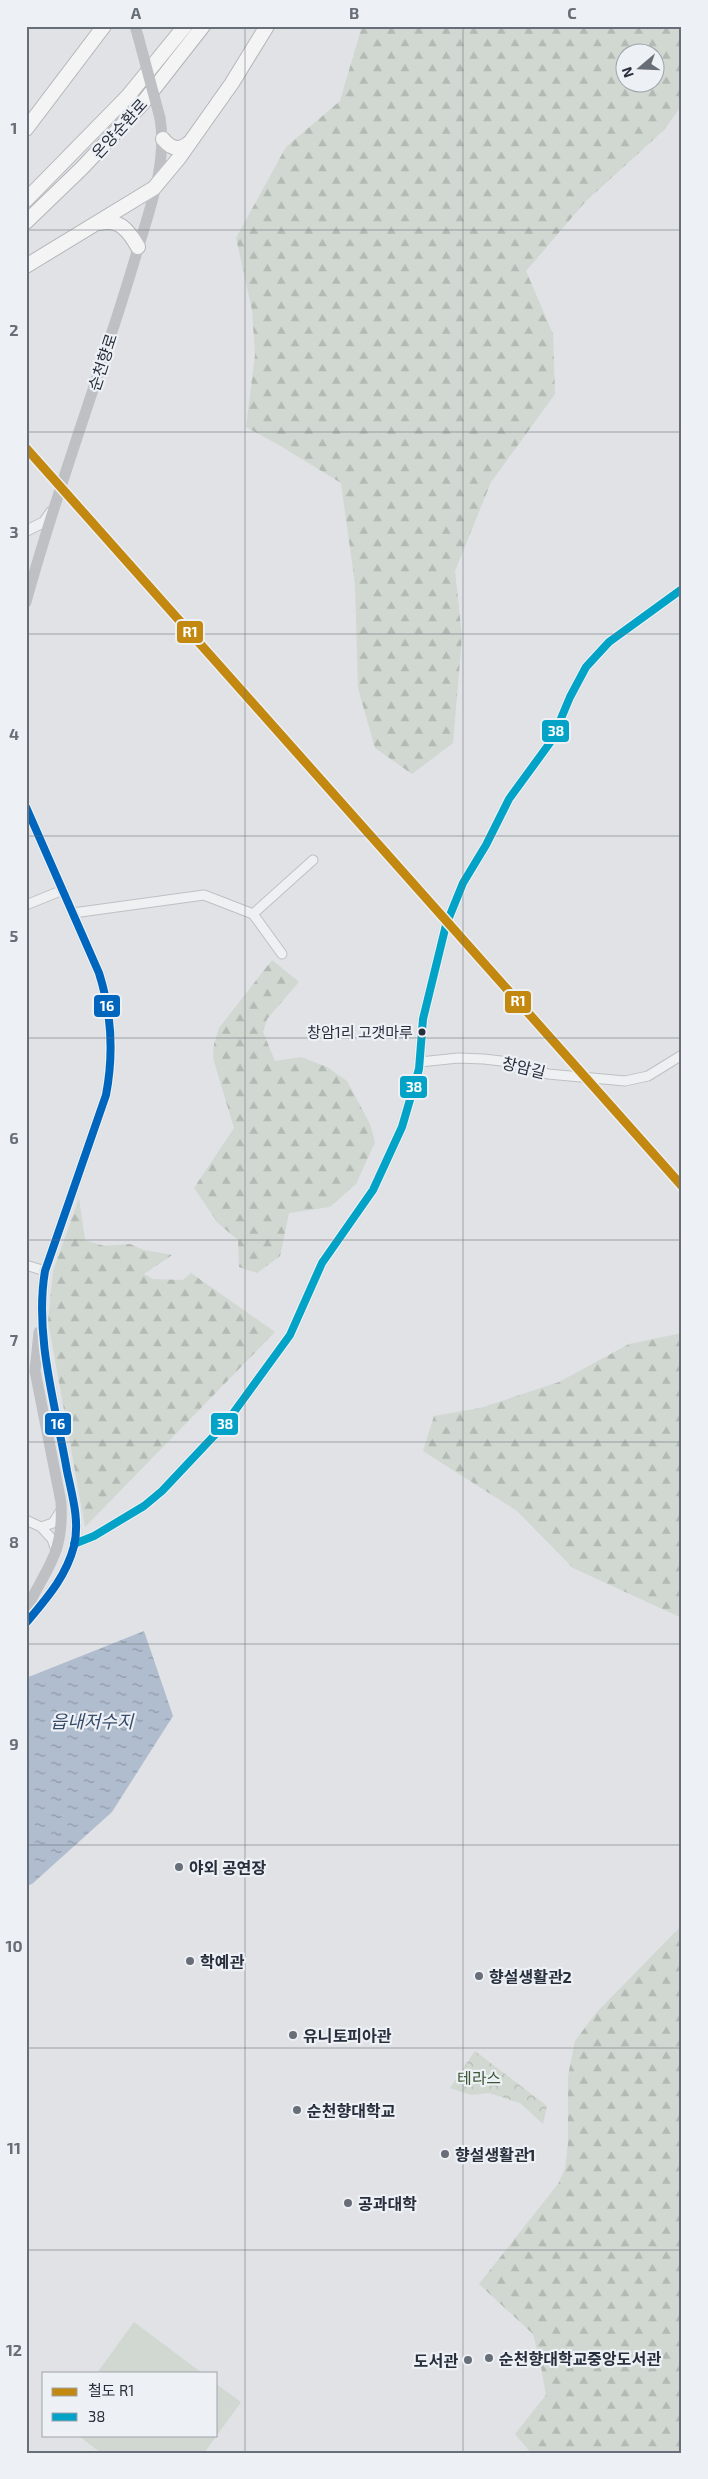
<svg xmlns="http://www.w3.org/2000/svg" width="708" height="2479" font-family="'Exo 2','Noto Sans KR',sans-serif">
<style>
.forest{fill:url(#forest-firs);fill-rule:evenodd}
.park{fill:url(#park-crowns)}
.garden{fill:#d0d8d1}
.water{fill:url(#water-ripples)}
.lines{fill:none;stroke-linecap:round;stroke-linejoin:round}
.minor-casing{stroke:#bec0c3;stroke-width:11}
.tertiary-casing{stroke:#bec0c3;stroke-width:12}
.trunk-casing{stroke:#b3b5b9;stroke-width:16}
.minor{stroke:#eff0f1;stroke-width:9}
.tertiary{stroke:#eff0f1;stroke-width:10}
.secondary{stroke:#bec0c4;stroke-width:11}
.trunk{stroke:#f4f4f5;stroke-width:14}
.secondary-bridge{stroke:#bec0c4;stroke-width:11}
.bus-1-casing{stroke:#edf0f4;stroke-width:11}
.bus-2-casing{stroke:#edf0f4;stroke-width:11}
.bus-1{stroke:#02a3c7;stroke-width:8}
.bus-2{stroke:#0065bd;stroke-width:8}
.rail-1-casing{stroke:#edf0f4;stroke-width:12}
.rail-1{stroke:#c3880f;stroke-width:9}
.grid{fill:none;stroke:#686e77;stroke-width:1;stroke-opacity:0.55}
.bus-dot{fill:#282f3c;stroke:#edf0f4;stroke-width:2}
.poi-dot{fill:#686e77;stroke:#edf0f4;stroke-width:2}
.labels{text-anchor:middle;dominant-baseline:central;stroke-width:4.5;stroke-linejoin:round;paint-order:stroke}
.bus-label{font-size:15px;fill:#282f3c;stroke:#edf0f4;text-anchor:end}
.street-label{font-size:16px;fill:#282f3c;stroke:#edf0f4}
.poi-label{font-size:16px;font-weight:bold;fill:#282f3c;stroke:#edf0f4;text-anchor:start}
.park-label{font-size:16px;fill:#3b5737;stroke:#edf0f4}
.water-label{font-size:18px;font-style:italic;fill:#364c6d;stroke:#edf0f4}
.line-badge{stroke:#edf0f4;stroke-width:2}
.badge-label{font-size:14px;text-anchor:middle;font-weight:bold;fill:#fff}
.neatline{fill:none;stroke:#686e77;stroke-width:2}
.grid-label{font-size:16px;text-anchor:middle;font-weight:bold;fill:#686e77}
</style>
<defs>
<pattern id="forest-firs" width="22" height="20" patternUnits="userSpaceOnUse" patternTransform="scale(1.25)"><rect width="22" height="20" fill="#d0d8d1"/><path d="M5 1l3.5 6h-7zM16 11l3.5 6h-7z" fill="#b3bab4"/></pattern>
<pattern id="park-crowns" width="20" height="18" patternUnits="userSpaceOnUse" patternTransform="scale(1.25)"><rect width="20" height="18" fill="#d0d8d1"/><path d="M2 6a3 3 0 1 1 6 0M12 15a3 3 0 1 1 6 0" fill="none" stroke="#b3bab4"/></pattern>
<pattern id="water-ripples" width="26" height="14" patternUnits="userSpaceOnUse" patternTransform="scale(1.25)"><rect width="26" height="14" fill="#b0bdce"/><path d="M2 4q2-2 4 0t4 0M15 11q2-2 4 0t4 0" fill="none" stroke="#8f9aa8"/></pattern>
</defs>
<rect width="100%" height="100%" fill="#e0e2e5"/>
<g class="forest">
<path d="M362,26H680L682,105L664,130L586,201L526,271L553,334L555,394L491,482L455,571L462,637L453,743L412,774L375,748L358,688L355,584L341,483L279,445L246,427L255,355L252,310L236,238L286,147L340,101ZM626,52H656V82H626Z"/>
<path d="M272,960L299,982L267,1019L263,1032L275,1061L301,1057L327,1067L347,1081L370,1124L375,1142L356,1184L330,1207L289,1213L280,1256L257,1273L239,1267L238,1240L218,1223L194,1188L234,1128L213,1058L214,1044L219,1028Z"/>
<path d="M79,1198L85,1240L104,1246L130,1244L144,1250L172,1255L144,1274L153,1279L183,1280L191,1273L275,1332L85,1527L48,1321L53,1271Z"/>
<path d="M682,1333V1618L573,1568L517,1511L423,1451L434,1416L480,1408L559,1382L629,1344Z"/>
<path d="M682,1925V2453H531L515,2434L546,2395L540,2361L533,2334L479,2284L558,2184L565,2169L568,2144V2076L575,2041L596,2013Z"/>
</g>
<path class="park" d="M475,2051L547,2106L543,2124L520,2103L489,2093L471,2095L450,2088Z"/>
<g class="garden">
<path d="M134,2322L202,2373H97Z"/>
<path d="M216,2384L241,2402L204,2453H101L78,2435H216Z"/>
</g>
<path class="water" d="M144,1631L173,1716L112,1812L32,1884L26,1886V1678Z"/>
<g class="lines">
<g class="minor-casing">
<g id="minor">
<path d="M26,905L63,890"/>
<path d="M73,913L204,895L253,914L282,954"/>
<path d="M253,914L313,860"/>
<path d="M420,1062L458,1058L484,1059L510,1062L548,1074L625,1081L648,1076L682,1055"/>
<path d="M26,1265L45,1271"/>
<path d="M26,1520L41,1527"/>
<path d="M74,1544L94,1536L144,1506L162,1491L226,1423L290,1335L322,1263L373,1190L402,1127L419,1069L423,1019L446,925L463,883L486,845L509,799L552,740L570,697L586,667L609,642L682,589"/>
<path d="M56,1550L52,1539L41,1527L53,1523L60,1512"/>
</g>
</g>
<g class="tertiary-casing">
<path id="tertiary" d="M26,531L44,522L51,512"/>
</g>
<g class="trunk-casing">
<g id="trunk">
<path d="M26,129L104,26"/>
<path d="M163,139C171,149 179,151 189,143"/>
<path d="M26,200L128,96L185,26"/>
<path d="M26,222L82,168L142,104L203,26"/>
<path d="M100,223C119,218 129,231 138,247"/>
<path d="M26,266L154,188L179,158L232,83L267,26"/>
</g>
</g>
<use href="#minor" class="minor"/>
<use href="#tertiary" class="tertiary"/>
<g class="secondary">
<path d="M135,26L138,36"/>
<path d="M26,602C57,488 100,376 134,262C147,216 168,166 160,118"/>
<path d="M26,807L99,973C112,1014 114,1053 106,1095L45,1271C34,1336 56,1407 67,1471C72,1495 80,1521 74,1546C66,1577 46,1599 26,1623"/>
<path d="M26,1610C47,1566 64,1555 61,1502L35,1371L39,1332"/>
</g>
<use href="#trunk" class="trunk"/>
<path class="secondary-bridge" d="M138,36L160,118"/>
<g class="bus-1-casing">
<path id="bus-1" d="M74,1544L94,1536L144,1506L162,1491L226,1423L290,1335L322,1263L373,1190L402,1127L419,1069L423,1019L446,925L463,883L486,845L509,799L552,740L570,697L586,667L609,642L682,589"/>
</g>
<g class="bus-2-casing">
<path id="bus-2" d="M26,807L99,973C112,1014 114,1053 106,1095L45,1271C34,1336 56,1407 67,1471C72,1495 80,1521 74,1546C66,1577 46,1599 26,1623"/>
</g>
<use href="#bus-1" class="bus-1"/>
<use href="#bus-2" class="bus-2"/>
<g class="rail-1-casing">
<path id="rail-1" d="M26,448L682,1186"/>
</g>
<use href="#rail-1" class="rail-1"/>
</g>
<path class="grid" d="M245,26V2453M463,26V2453M26,230H682M26,432H682M26,634H682M26,836H682M26,1038H682M26,1240H682M26,1442H682M26,1644H682M26,1845H682M26,2048H682M26,2250H682"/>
<circle class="bus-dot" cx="422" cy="1032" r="4.5"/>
<g class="poi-dot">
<circle cx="179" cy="1867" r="5"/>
<circle cx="190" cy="1961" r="5"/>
<circle cx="479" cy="1976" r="5"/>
<circle cx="293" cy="2035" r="5"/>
<circle cx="297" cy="2110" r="5"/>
<circle cx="445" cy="2154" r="5"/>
<circle cx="348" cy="2203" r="5"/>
<circle cx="489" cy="2358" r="5"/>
<circle cx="468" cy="2360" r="5"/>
</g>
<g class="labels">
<g class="bus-label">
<text x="413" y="1032">창암1리 고갯마루</text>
</g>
<g class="street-label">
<text transform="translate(119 128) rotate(-48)">온양순환로</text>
<text transform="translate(102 362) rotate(-72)">순천향로</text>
<text transform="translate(524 1067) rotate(14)">창암길</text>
</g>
<g class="poi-label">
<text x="189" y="1867">야외 공연장</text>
<text x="200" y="1961">학예관</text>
<text x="489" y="1976">향설생활관2</text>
<text x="303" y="2035">유니토피아관</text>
<text x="307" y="2110">순천향대학교</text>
<text x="455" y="2154">향설생활관1</text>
<text x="358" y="2203">공과대학</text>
<text x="499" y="2358">순천향대학교중앙도서관</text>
<text x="458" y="2360" text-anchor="end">도서관</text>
</g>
<g class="park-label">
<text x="479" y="2077">테라스</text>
</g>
<g class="water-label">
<text x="92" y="1721">읍내저수지</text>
</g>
</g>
<g class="line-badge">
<rect x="176" y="620" width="28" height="24" rx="5" fill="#c3880f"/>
<rect x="541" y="719" width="29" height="24" rx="5" fill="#02a3c7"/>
<rect x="504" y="990" width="28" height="24" rx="5" fill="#c3880f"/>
<rect x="93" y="994" width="28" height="24" rx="5" fill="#0065bd"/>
<rect x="399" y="1075" width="29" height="24" rx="5" fill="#02a3c7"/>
<rect x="44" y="1412" width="28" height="24" rx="5" fill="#0065bd"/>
<rect x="210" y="1412" width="29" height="24" rx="5" fill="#02a3c7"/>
</g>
<g class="badge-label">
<text x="190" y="637">R1</text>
<text x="556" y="736">38</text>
<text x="518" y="1006">R1</text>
<text x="107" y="1011">16</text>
<text x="414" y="1092">38</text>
<text x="58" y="1429">16</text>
<text x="225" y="1429">38</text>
</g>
<rect width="708" height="2479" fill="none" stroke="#edf0f4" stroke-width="55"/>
<rect x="42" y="2372" width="175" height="65" fill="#edf0f4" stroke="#9ea3aa"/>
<rect x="52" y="2388" width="25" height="8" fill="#c3880f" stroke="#9ea3aa"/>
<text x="88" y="2396" font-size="15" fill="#282f3c">철도 R1</text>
<rect x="52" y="2413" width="25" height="8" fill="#02a3c7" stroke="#9ea3aa"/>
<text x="88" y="2422" font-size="15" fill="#282f3c">38</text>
<g transform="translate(640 68) rotate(251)"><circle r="24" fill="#edf0f4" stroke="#9ea3aa"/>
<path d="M0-4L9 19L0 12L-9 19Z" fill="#686e77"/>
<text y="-8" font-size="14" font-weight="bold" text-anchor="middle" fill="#282f3c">N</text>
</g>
<rect x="28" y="28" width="652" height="2424" class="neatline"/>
<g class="grid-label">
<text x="136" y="19">A</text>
<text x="354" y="19">B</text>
<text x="572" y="19">C</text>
<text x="14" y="134">1</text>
<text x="14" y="336">2</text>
<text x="14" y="538">3</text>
<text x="14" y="740">4</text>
<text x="14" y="942">5</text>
<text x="14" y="1144">6</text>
<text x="14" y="1346">7</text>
<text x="14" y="1548">8</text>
<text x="14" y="1750">9</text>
<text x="14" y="1952">10</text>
<text x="14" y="2154">11</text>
<text x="14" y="2356">12</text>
</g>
</svg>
